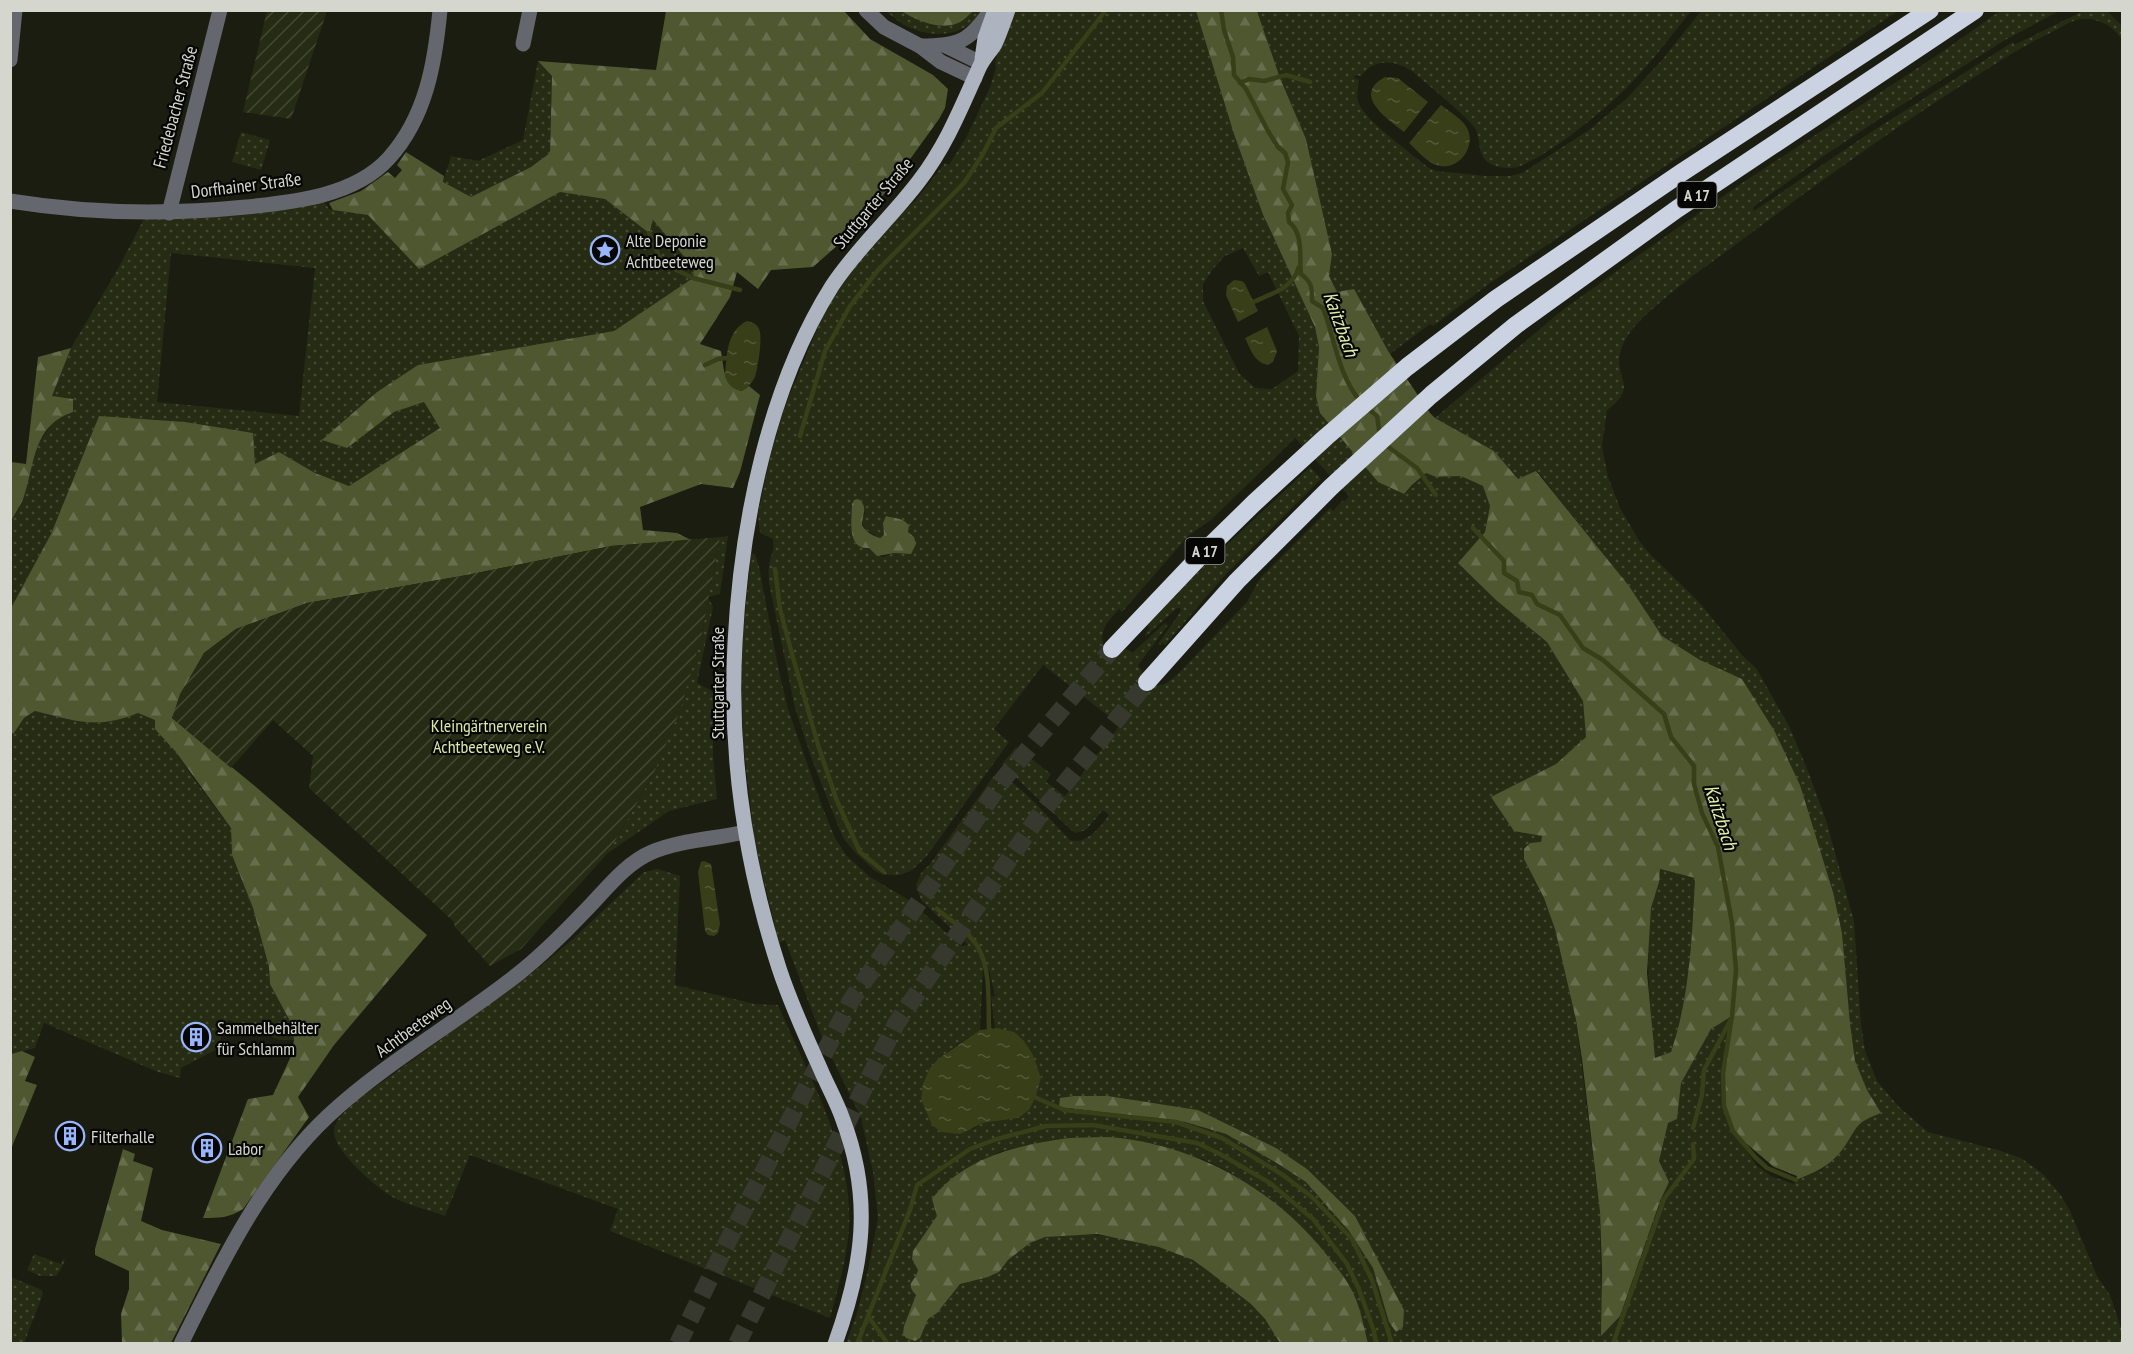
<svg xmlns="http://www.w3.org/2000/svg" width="2133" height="1354" font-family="'PT Sans Narrow',sans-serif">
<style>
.grass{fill:url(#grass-dots);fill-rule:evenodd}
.forest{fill:url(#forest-firs);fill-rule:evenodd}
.garden{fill:url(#garden-furrows)}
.water{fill:url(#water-ripples)}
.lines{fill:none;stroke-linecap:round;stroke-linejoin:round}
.stream{stroke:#373e18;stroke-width:4.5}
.highway-tunnel{stroke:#37392e;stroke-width:18;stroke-dasharray:18 9;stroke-linecap:butt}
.minor{stroke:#64676d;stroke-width:15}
.major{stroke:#aeb3c0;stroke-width:15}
.highway{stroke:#cbd2e2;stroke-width:18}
.labels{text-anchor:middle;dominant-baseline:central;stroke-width:4.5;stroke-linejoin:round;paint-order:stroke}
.shield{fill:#060704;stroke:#979992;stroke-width:1.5}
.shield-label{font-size:16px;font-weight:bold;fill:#d5d7cf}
.street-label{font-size:18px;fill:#d5d7cf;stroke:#060704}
.poi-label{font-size:18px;fill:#d5d7cf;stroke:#060704;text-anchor:start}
.park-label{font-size:18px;fill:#dae9a6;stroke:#060704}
.water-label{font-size:20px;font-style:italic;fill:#deedaa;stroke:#060704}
</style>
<defs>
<pattern id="grass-dots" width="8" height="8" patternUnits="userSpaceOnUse" patternTransform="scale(1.5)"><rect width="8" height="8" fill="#262b13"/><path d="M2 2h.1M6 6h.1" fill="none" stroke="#454934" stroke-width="1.8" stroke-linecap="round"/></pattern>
<pattern id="forest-firs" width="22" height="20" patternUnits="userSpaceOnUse" patternTransform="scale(1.5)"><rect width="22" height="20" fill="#4f5731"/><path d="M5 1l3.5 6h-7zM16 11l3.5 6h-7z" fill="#676e4e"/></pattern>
<pattern id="garden-furrows" width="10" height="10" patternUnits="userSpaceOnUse" patternTransform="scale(1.5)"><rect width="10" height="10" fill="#262b13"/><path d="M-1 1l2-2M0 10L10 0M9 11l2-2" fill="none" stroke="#454934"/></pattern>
<pattern id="water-ripples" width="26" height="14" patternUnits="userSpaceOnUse" patternTransform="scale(1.5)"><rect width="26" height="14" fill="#373e18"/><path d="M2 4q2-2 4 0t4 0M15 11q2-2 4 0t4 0" fill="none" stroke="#535939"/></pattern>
</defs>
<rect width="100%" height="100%" fill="#1b1d11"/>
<g class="grass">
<path d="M885,11H981C966,38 930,39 904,25C898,21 891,15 885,11Z"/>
<path d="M1014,11H1196L1234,134L1262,212L1315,327L1319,347L1316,396L1378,482L1404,494L1426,473L1436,477L1461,476L1483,486L1490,506L1485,532L1459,563L1497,601L1547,642L1583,701L1586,737L1556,764L1491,798L1536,835H1542L1541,842L1524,849V859L1544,898L1555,929L1576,1020L1600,1212L1601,1290L1660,1201L1669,1182L1659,1161L1668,1123L1677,1118L1681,1083L1711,1029L1732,1016L1723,1073L1733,1131L1757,1166L1771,1176L1794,1184L1796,1180L1821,1170L1841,1151L1856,1126L1865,1119L1881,1113L1867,1090L1855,1061L1850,1023L1842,933L1833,892L1800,785L1775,732L1700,660L1662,636L1629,586L1537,471L1518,479L1494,451L1435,418L1560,312L1643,252L1742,183L1942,52L2000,11H2059L2005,40L1881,118L1825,155L1753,207L1754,211L1865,136L2013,42L2014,45L2083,11H2107L2122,26V40C2113,24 2095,16 2076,20C2069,22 2062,27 2056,30C2032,41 2011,54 1989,68C1908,118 1830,174 1754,231C1724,254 1692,275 1664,299C1649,312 1629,328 1622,347C1610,377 1642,385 1607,410L1602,446L1608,477L1620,508L1640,542L1650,554L1699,602L1742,655L1756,668L1790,728L1808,771L1826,820L1854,921L1861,1024L1865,1051L1877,1081L1898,1106L1928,1132L1998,1150L2021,1158L2043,1174L2060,1194L2070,1211L2097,1276L2110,1295L2122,1331V1343H1368L1366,1334L1318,1245L1268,1197L1229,1172L1203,1159L1119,1138L1049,1141L1002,1151L983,1160L938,1216L913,1251L912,1259L919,1269C915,1282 904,1283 916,1295L904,1326C922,1321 934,1318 946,1302C950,1296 954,1288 960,1284C971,1277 988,1280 999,1272C1002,1269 1004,1264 1007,1261C1014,1253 1023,1245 1032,1241C1066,1227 1141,1238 1175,1252C1211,1266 1265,1308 1280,1343H846L857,1313L868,1270L878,1218L873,1172L861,1118L821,1035L785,940L779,943L755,845L743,742L741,655L751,553L755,554L759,567L778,667L788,709L822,806L835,838L846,855L870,877L909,900L961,946L968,945L921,900L916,885L921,873L930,864L996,773C1021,783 1050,820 1070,840C1087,845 1100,827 1109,815L1103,810L1086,830L1076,833L1071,830L1002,764L1016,747L1051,774L1046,782L1065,796L1120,725L1043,665L994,729L1009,742L926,857L912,870L901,875H884L875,871L853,850L843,838L812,760L795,708L769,583C769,577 768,572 769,566C770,555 775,554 773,539L760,533L758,514L770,457L785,406L818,327L839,286L890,224L915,201L945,163L949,165L967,136L990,87L996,68L995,64L997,54ZM1243,248L1259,276L1268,272L1299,336L1298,371L1272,389L1255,388L1239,373L1203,301V284L1213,269L1225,256ZM1295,438L1349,496L1345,501L1343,500L1333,511L1330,508L1260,578L1247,602L1177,675L1165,684L1151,686L1138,665L1168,625L1165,623L1132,653L1127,649L1118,652L1105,648C1097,632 1108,621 1119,609L1122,612L1189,535L1211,520ZM861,501L865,513L862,521L865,530L880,538L884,536L885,532L883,527C895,516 896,516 909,526L908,532L911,536V554L895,553L882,557L869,548L855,543C848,527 854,516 861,501ZM983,969L989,970L995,996L991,997L995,1029C1025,1033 1032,1053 1041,1078L1018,1118L983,1123L973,1129L921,1099C926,1060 950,1050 980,1030ZM1074,1096H1108L1198,1110L1276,1148L1307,1169L1355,1216L1376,1257L1389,1322L1373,1268L1349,1231L1306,1182L1275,1162L1226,1134L1185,1122L1065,1108Z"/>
<path d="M1257,11H1691C1668,40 1645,71 1617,97C1593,119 1550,154 1520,166C1511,170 1497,168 1489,163C1477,155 1481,141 1476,130C1471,119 1424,82 1412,71C1394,60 1375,58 1361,76L1356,75L1354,78L1359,80C1358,88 1356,96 1359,104C1367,122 1412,154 1429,168L1436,171L1486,176H1510L1522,173L1589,130L1627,98L1662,60L1701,11H1898L1490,283L1433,326L1430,324L1390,354L1337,292L1329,276L1332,254L1306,139L1280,78Z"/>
<path d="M538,61L552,76L550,154L531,167L471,197L443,182L451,156L478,161L523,140Z"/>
<path d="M241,132L270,140L261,170L232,162Z"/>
<path d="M560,192L605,199L649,233L652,219L694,268L693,278L614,331L418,365L377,392L347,447L394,412L424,402L440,428L349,486L315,473L279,452L255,465L253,433L99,416L51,534L11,608V521L23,498L36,447L51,425L62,416L52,396L71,348L119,267L147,213L320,195L329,209L368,215L419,269ZM171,253L315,268L299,416L157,402Z"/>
<path d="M1310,467L1321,479L1225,575L1165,645L1162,643L1160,645L1158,644L1181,611L1180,608H1177L1146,636L1145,634L1150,628L1147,625L1202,568Z"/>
<path d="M728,536L720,594L708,597L713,607L697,683L713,692V756L717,799L669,811L608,853L653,775L702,633L720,537Z"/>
<path d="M35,711C76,721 97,730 138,713L155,720L196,782L231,828L232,855L253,908L269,967L270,984L291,1023L294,1040H280L228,1020L217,1049L181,1068L180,1078L158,1072L44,1023L35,1048L11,1054L10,770L12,769L10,765V734L14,733L24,718Z"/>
<path d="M658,869L680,876L675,985L755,1004L778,1005C807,1073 854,1152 849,1228C847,1259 838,1288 830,1318L610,1231L618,1209L470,1155L445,1216C429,1210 411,1206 396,1199C379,1190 333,1151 334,1131C335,1118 347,1110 356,1101L535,971L573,939L644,872Z"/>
<path d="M1659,869L1695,878C1692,936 1690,996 1671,1052L1655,1059C1650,1009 1645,960 1651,910C1652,896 1659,884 1659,869Z"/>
<path d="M34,1254L61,1264L63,1259L65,1260L60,1271L56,1276H40L27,1270Z"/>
<path d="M11,1277L42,1290L43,1294L24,1343H11Z"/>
</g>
<g class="forest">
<path d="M666,11H844L870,39L933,75L948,89L945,108L939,119L890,187L848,236L813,267L771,270L758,289L737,272L730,297L700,344L721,351C724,368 723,387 742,391L749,386L760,395L740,472L733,488L701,484L640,507L643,530L677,533L691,540L611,546L467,575L307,603L236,629L204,653L172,718L256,787L427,935L334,1045L298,1097L309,1117L243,1209C229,1218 219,1218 203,1218L248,1099L273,1095L292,1054L294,1040L291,1023L270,984L269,967L253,908L232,855L231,828L176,752L155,729V720L138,713C97,730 76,721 35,711L24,718L14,733L11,734V608L51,534L99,416L185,422L253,433L255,464L279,452L315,473L349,486L440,428L424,402L394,412L347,448L322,440L377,392L418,365L614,331L693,278L694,268L653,220L649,233L605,199L560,192L419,269L368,215L333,210L329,203L361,191L388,172L395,178L402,170L397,165L406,152L444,176L443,182L471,197L531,167L550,153L552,76L538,61L656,70Z"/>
<path d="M901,11H974C969,14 964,21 958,23C941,31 916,20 901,11Z"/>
<path d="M1196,11H1257L1280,78L1306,139L1332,254L1329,276L1337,292L1354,289L1388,351L1430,413L1435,418L1494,451L1518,479L1536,471L1629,586L1662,636L1700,660L1742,679L1775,732L1800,785L1833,892L1842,933L1850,1023L1855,1061L1867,1090L1881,1113C1852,1124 1859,1127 1842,1150C1830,1166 1814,1173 1796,1180L1797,1176L1774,1167L1747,1144H1741C1735,1133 1727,1119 1724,1106C1719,1077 1728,1045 1732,1016L1711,1029L1681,1083L1677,1119L1668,1123L1659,1161L1669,1182L1660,1201L1620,1316L1601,1336L1602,1271L1600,1212L1582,1059L1576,1020L1555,929L1544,898L1524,859V849L1530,843L1541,842L1542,836L1514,831L1491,797L1556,764L1586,737L1583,701L1547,642L1497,601L1458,563L1485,532L1490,506L1483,486L1461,476L1436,477L1426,473L1412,485L1404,494L1378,482L1320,413L1316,396L1319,347L1315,327L1262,212L1234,134ZM1660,869L1695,878C1692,936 1690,996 1671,1052L1655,1058L1647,973L1651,908L1659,882Z"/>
<path d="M71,348L52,396L73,399V412C33,425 35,463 24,496C21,505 15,513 11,521V462L26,464L38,357Z"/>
<path d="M858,499C869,506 862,515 862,525C866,532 871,535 880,538L884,535L883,523L886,516C895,519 903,517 909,526L908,532L914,537L916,544L911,554L895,553L877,556L869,548C846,550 852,519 852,504L854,500Z"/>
<path d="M22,1051L35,1057L25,1081L37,1085L11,1149V1054Z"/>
<path d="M1074,1096H1108L1198,1110L1276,1148L1307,1169L1355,1216L1404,1310L1403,1327L1396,1332L1389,1322L1373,1268L1349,1231L1306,1182L1275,1162L1226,1134L1185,1122L1059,1107L1060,1098Z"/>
<path d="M1070,1138C1086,1138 1104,1136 1120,1138C1201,1148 1275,1190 1326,1254C1336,1267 1348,1280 1354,1295C1361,1310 1364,1328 1368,1343H1280L1265,1319L1251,1304L1207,1270L1193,1260L1159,1247L1097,1234L1045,1237L1030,1243L1008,1260L999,1272L988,1277L960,1284L937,1313L928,1319L920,1338L915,1341L906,1338L903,1334L904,1326L916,1295C904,1282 915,1283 918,1270L912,1259L913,1251L937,1216L932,1199C964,1157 1020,1144 1070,1138Z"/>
<path d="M123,1149L135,1154L133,1161L153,1168L141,1221L162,1230L221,1244L171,1343H122L121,1314L129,1289V1271L95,1255V1249Z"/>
</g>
<g class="garden">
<path d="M267,11H327L291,119L243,112Z"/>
<path d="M720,537L702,633L680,711L653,775L608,853L521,949L490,966L455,927L453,921L309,788L313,756L273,720L231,768L172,718L180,694L204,653L236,629L307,603L467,575L611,546Z"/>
</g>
<g class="water">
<path d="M1385,77L1398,78L1428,102L1404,132C1388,119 1351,95 1385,77Z"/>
<path d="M1441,105C1450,112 1464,120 1468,130C1476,150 1455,174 1434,164C1425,160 1417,150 1409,143Z"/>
<path d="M1234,280L1242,281L1245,284L1258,311L1238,322L1226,295L1227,286Z"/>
<path d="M747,321C752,322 757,324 759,329C763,336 758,368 755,377C752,383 748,387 742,391C733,389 728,386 725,376C727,356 726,331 747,321Z"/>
<path d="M1267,327L1277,351L1273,362L1268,365C1254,362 1251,350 1245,338Z"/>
<path d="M704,861L711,864L720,924L718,933L714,936L708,935L705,931L698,872L701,862Z"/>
<path d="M997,1028L1014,1032L1024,1041L1033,1055L1041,1078L1035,1098L1029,1110L1018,1118L983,1123L960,1134L941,1132L932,1125L921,1099L923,1084L929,1070L938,1059L980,1030Z"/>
</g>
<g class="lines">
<g class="stream">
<path d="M1221,10L1224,30L1233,57L1234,75L1246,89L1268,131L1278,147L1285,153L1288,162L1283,189L1292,205L1288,213L1289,222C1304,234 1299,256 1301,274C1312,282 1312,288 1312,301L1323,308C1335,340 1338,374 1360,401"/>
<path d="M1240,83L1249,79L1264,81L1286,75L1310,82"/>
<path d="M649,233L662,263L693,278L740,290"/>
<path d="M1253,302C1273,293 1292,289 1299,267"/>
<path d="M705,365L718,359L727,358"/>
<path d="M1366,407L1377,416L1380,436"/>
<path d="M800,436L825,351L850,306L879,269L964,183L983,154L996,128L1042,93L1106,10"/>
<path d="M1383,443L1417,468L1436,495"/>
<path d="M1473,528L1504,561V573L1517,581L1519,592L1532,595L1537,604L1560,615L1583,648L1603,660L1664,714L1671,737L1694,766V784L1702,813L1718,847L1732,923L1736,970L1732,1016L1723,1073L1724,1106L1733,1131L1755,1157L1767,1168L1796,1180"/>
<path d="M775,569L780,609L792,654L819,748L837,801L860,852L883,871"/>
<path d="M937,909C951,921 970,932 979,949C991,972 988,1004 989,1029L992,1031"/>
<path d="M1032,1096L1064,1110L1176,1122L1222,1138L1283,1175L1312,1197L1352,1239L1372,1280L1392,1344"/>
<path d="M1693,1128L1702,1095L1704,1070L1730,1021"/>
<path d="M868,1316L888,1344"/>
<path d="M857,1344L910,1210L917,1185L970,1149L997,1139L1046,1126L1093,1125L1197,1143L1220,1154L1270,1183L1313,1219L1347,1264L1358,1287L1374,1331L1376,1344"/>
<path d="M1613,1344L1664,1199L1694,1159L1693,1144"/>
</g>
<g class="highway-tunnel">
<path d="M678,1344L728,1241L852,999L1005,777L1112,649"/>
<path d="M737,1344L896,1024L1041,813L1147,682"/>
</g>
<g class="minor">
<path d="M866,10L884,27L920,46L941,62L975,78"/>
<path d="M523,44L530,10"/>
<path d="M920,46C959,46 969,42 991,10"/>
<path d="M946,46L981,63"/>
<path d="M10,60L15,10"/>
<path d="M10,201C90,214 166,215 246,207C294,202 355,196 389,158C426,117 435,63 440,10"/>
<path d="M169,213L220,10"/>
<path d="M181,1344C221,1263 262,1178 328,1116C386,1062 456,1023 518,974C542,955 563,934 584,912C605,891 624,864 652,852C680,840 715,839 745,832"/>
</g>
<g class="major">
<path d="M982,59L985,38L995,10"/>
<path d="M835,1344C863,1266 873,1199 843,1120C837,1102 827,1085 820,1068C805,1035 790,1002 779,968C745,863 729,753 735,643C741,524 768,388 832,286C857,248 891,218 919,181C946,146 961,108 979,68C983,59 990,52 995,44C1000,33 1004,21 1008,10"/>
</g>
<g class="highway">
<path d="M1112,649L1207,549L1254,503L1326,437L1407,367L1496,299L1681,173L1930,10"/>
<path d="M1147,682L1237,581L1331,487L1431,395L1516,325L1677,209L1975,10"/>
</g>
</g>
<defs>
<g id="sight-ring" transform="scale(1.5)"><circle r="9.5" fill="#060704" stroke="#99b5fd" stroke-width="1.5"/><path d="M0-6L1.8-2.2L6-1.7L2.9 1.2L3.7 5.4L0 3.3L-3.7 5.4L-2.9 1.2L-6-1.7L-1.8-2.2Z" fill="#99b5fd"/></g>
<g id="building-ring" transform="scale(1.5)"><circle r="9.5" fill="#060704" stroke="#99b5fd" stroke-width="1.5"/><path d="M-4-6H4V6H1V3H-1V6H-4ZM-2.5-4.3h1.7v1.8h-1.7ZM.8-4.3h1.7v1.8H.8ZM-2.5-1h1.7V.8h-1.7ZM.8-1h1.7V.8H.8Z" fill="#99b5fd"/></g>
</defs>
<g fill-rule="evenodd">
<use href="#sight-ring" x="605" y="250"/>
<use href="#building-ring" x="196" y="1037"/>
<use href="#building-ring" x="70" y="1136"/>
<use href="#building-ring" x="207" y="1148"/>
</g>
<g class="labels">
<g class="shield">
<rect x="1677.5" y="182" width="39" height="26" rx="4.5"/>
<rect x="1185.5" y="538" width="39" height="26" rx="4.5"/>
</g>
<g class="shield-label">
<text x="1697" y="195">A 17</text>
<text x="1205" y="551">A 17</text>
</g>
<g class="street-label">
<text transform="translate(175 107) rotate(-75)">Friedebacher Straße</text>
<text transform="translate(246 185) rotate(-7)">Dorfhainer Straße</text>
<text transform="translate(873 203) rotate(-50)">Stuttgarter Straße</text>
<text transform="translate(717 683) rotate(-90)">Stuttgarter Straße</text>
<text transform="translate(413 1027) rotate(-36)">Achtbeeteweg</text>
</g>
<g class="poi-label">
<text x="626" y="240">Alte Deponie<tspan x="626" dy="21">Achtbeeteweg</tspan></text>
<text x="217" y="1027">Sammelbehälter<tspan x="217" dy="21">für Schlamm</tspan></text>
<text x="91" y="1136">Filterhalle</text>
<text x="228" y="1148">Labor</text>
</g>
<g class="park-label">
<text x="489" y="725">Kleingärtnerverein<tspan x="489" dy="21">Achtbeeteweg e.V.</tspan></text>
</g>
<g class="water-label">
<text transform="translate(1341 324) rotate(70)">Kaitzbach</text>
<text transform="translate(1721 817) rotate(72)">Kaitzbach</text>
</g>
</g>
<rect width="2133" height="1354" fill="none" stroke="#d5d7cf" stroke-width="24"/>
</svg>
